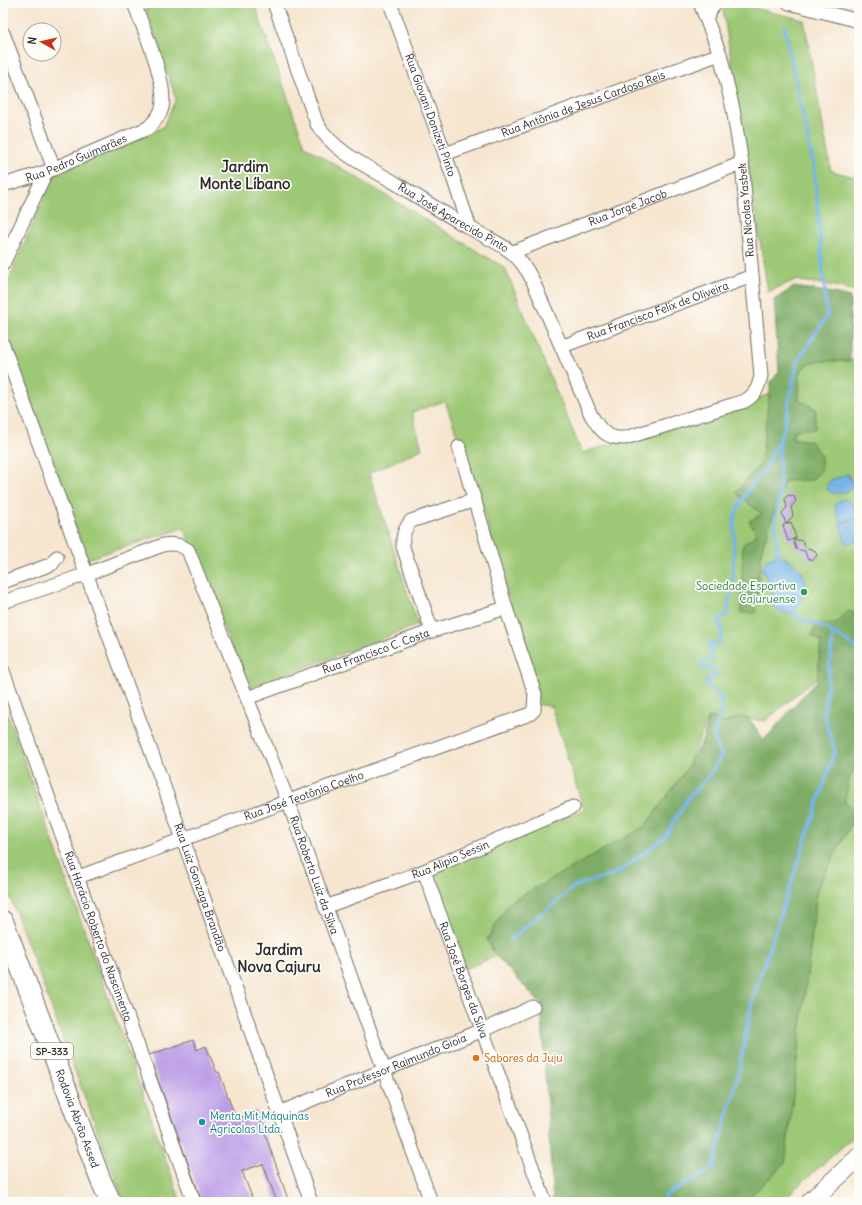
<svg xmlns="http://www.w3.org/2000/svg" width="862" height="1205" font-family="Delius,sans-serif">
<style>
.green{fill:#9dc874;stroke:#647a50}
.forest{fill:#7eac66;stroke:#546c48}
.water{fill:#75b4e8;stroke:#50708a}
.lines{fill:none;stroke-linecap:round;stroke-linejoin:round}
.stream{stroke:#75b4e8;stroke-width:3.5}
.building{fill:#bc9ee7}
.minor-casing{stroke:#726c64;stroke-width:15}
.secondary-casing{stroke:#726c64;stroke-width:20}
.primary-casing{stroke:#726c64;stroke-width:22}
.minor{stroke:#fff;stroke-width:13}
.secondary{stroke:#fff;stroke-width:18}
.primary{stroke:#fff;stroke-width:20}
.leisure-dot{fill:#2e9e5b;stroke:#fdfcf7;stroke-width:1.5}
.food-dot{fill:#e8710a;stroke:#fdfcf7;stroke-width:1.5}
.culture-dot{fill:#0f9aa8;stroke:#fdfcf7;stroke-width:1.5}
.labels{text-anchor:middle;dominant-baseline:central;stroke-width:3.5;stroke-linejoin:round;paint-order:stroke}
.shield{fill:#fdfcf7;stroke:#6a6a68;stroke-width:1}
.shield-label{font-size:10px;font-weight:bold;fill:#2b2b2b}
.street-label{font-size:11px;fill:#2b2b2b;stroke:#fdfcf7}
.leisure-label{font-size:11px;fill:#27864d;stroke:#fdfcf7;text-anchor:end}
.food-label{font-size:11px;fill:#c56008;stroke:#fdfcf7;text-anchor:start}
.culture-label{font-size:11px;fill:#0d838f;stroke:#fdfcf7;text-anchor:start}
.district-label{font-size:15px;font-weight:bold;fill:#2b2b2b;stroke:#fdfcf7}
</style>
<rect width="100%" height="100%" fill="#fdfcf7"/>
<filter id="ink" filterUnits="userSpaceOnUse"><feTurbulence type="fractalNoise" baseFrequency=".025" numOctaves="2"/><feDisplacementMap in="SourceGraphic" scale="8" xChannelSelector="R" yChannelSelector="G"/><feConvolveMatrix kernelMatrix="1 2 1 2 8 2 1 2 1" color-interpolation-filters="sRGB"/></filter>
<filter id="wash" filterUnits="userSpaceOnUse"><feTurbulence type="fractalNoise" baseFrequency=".012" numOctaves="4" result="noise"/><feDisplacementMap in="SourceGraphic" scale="16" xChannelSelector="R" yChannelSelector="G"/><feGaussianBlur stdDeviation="0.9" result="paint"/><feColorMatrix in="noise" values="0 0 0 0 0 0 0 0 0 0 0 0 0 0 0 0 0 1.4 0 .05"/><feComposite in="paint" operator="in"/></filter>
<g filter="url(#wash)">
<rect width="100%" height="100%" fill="#f6e5cf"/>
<g class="green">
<path d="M144,3H254L305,146L505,268L582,453L771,394L761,463L736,493L762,514L800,374L804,366L818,361L859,360V642L765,721L738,717L726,723L709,716L686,770L645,827L509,903L487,940L496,956L465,969L431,882L433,870L584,810L551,706L540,705L478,493L445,401L412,412L422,449L369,473L418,625L248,689L184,528L87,559L3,322V293L54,175L163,127L176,99Z"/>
<path d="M722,3H733L804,20L831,171L859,178V280L856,291L835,286L795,280L768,292Z"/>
<path d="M3,701L181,1202H124L3,878Z"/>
<path d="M859,764V1132L780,1202H744L785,1163L817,889L858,811L844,802L850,776Z"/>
</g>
<g class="forest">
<path d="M794,287L834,293L850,297V361H818L804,366L800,374L799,400L816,409L815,429L795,430L792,438L810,441L821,456L822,469L812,480L785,481L762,548L755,613H741L743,544L757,534L749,521L762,514L736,493L761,463L771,382L779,372L774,300Z"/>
<path d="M848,611L859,614V764L850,776L844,802L858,811L817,889L785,1163L744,1202H553L541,1004L496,956L487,940L509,903L645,826L686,770L703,739L709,716L726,723L738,717L749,718L764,740L817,680L821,642L812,635L816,624L836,623Z"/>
</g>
<g class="water">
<path d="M848,474L854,488C845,491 835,497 828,490L827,485L831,480Z"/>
<path d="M845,499L851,503L858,516L840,522L835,506L839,501Z"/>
<path d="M859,518V540L846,544L840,524Z"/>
<path d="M776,556C792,558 809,573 806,591C804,598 797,607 794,614C785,613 773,612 771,601C771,598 773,594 772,591C771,577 749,566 776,556Z"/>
</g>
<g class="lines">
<g class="stream">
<path d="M778,556L775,522L780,490L779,447L781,438"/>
<path d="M794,614C803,622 806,620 816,624C828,629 849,642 859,650"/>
<path d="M510,940L575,886L619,872L665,837L687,799L710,775L721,756L713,736L721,712V698L705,682L717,674L712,667L706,669L700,665L705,661L712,660L711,648L709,645L712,642L714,645L719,643C723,635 722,629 718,620L728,614L729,599L733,590L734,519L741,502L754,482L767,466L784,428L797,362L827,316L814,167L784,26"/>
<path d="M662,1202L666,1195L713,1168L738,1076L752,1001L835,751L824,715L833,634"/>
</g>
</g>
<g id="blocks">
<g class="building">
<path d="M788,495L794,496L796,501L791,507L793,516L786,524L791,522L796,538L788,541L783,525L786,524L782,513L787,507L785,499Z"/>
<path d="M793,539L803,541L805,547L814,550L817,555L813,560L807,558L805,551L796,549Z"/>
<path d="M193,1040L197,1050L206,1046L217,1073L219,1072L236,1119L257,1111L289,1202H277L263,1164L242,1171L253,1200L247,1202H202L149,1055Z"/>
</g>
</g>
</g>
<g filter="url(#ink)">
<use href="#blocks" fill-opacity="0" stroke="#726c64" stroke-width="1"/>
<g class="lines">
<g class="minor-casing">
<g id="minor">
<path id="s1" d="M274,3L317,124C335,153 369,167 397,184C421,199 445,214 470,228C499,245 515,247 532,279L591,415C600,430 606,439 625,438L745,401C756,394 758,388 761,376L742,163L733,109L720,54L700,3"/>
<path id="s2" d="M390,3L445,154L470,228"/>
<path d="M789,3L859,21"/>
<path d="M706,18L715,3"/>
<path d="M3,33L54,169"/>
<path id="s3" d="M445,154L720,54"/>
<path id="s4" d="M3,185L46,172L148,128C154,122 160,116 162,108C168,83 143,28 134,3"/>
<path id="s5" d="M513,252L742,163"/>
<path d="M3,264L46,172"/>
<path id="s6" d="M3,345L183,839L311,1202"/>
<path id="s7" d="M563,346L752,276"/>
<path d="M3,582L52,564L57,557"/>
<path id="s8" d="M3,602L87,574L163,545C173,543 180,544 188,550L288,801L431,1202"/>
<path d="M432,631L403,547C402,536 404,530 411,521L475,500"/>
<path id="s9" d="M3,671L194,1202"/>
<path id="s10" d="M247,698L432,631L506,608"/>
<path id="s11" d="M424,871L545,1202"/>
<path id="s12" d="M78,877L530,714L534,710L535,694L506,608L459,447"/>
<path id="s13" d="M325,907L424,871L573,807"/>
<path id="s14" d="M281,1112L483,1030L533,1007"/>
</g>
</g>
<g class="secondary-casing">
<path id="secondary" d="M810,1202L859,1157"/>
</g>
<g class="primary-casing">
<g id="primary">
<path id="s15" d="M3,921L101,1181L111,1202"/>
</g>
</g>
<use href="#minor" class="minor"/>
<use href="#secondary" class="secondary"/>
<use href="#primary" class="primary"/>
</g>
</g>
<circle class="leisure-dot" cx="804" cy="592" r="4"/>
<circle class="food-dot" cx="476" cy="1058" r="4"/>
<circle class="culture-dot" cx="202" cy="1122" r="4"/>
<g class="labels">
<rect class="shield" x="31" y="1043" width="42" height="16" rx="3"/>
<g class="shield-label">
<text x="52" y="1051">SP-333</text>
</g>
<g class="street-label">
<text stroke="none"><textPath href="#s3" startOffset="147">Rua Antônia de Jesus Cardoso Reis</textPath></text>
<text stroke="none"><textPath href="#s2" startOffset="119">Rua Giovani Donizeti Pinto</textPath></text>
<text stroke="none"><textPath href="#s4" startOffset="78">Rua Pedro Guimarães</textPath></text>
<text stroke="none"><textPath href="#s5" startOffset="123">Rua Jorge Jacob</textPath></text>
<text transform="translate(746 210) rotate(-95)">Rua Nicolas Yasbek</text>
<text stroke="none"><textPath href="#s1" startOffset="295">Rua José Aparecido Pinto</textPath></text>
<text stroke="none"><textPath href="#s7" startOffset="101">Rua Francisco Felix de Oliveira</textPath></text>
<text stroke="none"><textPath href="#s10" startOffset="137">Rua Francisco C. Costa</textPath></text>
<text stroke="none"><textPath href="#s12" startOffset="240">Rua José Teotônio Coelho</textPath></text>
<text stroke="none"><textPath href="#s13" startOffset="134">Rua Alipio Sessin</textPath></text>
<text stroke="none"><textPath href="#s8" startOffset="545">Rua Roberto Luiz da Silva</textPath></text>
<text stroke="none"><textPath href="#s6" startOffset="577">Rua Luiz Gonzaga Brandão</textPath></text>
<text stroke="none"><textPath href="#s9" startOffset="282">Rua Horácio Roberto do Nascimento</textPath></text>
<text stroke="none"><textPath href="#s11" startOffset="116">Rua José Borges da Silva</textPath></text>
<text stroke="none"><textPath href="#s14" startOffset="124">Rua Professor Raimundo Gioia</textPath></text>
<text stroke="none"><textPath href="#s15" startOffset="211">Rodovia Abrão Assed</textPath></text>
</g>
<g class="leisure-label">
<text x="796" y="586">Sociedade Esportiva<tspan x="796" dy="13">Cajuruense</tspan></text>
</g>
<g class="food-label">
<text x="484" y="1058">Sabores da Juju</text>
</g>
<g class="culture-label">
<text x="210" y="1116">Menta Mit Máquinas<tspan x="210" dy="13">Agrícolas Ltda.</tspan></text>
</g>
<g class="district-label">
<text x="245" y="166">Jardim<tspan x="245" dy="17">Monte Líbano</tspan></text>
<text x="279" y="949">Jardim<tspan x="279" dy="17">Nova Cajuru</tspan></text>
</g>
</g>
<rect width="862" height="1205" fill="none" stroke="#fdfcf7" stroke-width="16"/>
<g transform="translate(42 42) rotate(278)"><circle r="19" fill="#fdfcf7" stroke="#a9a8a5"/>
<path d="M0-3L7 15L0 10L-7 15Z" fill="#c8321e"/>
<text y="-6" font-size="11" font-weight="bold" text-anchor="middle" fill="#2b2b2b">N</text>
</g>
</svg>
